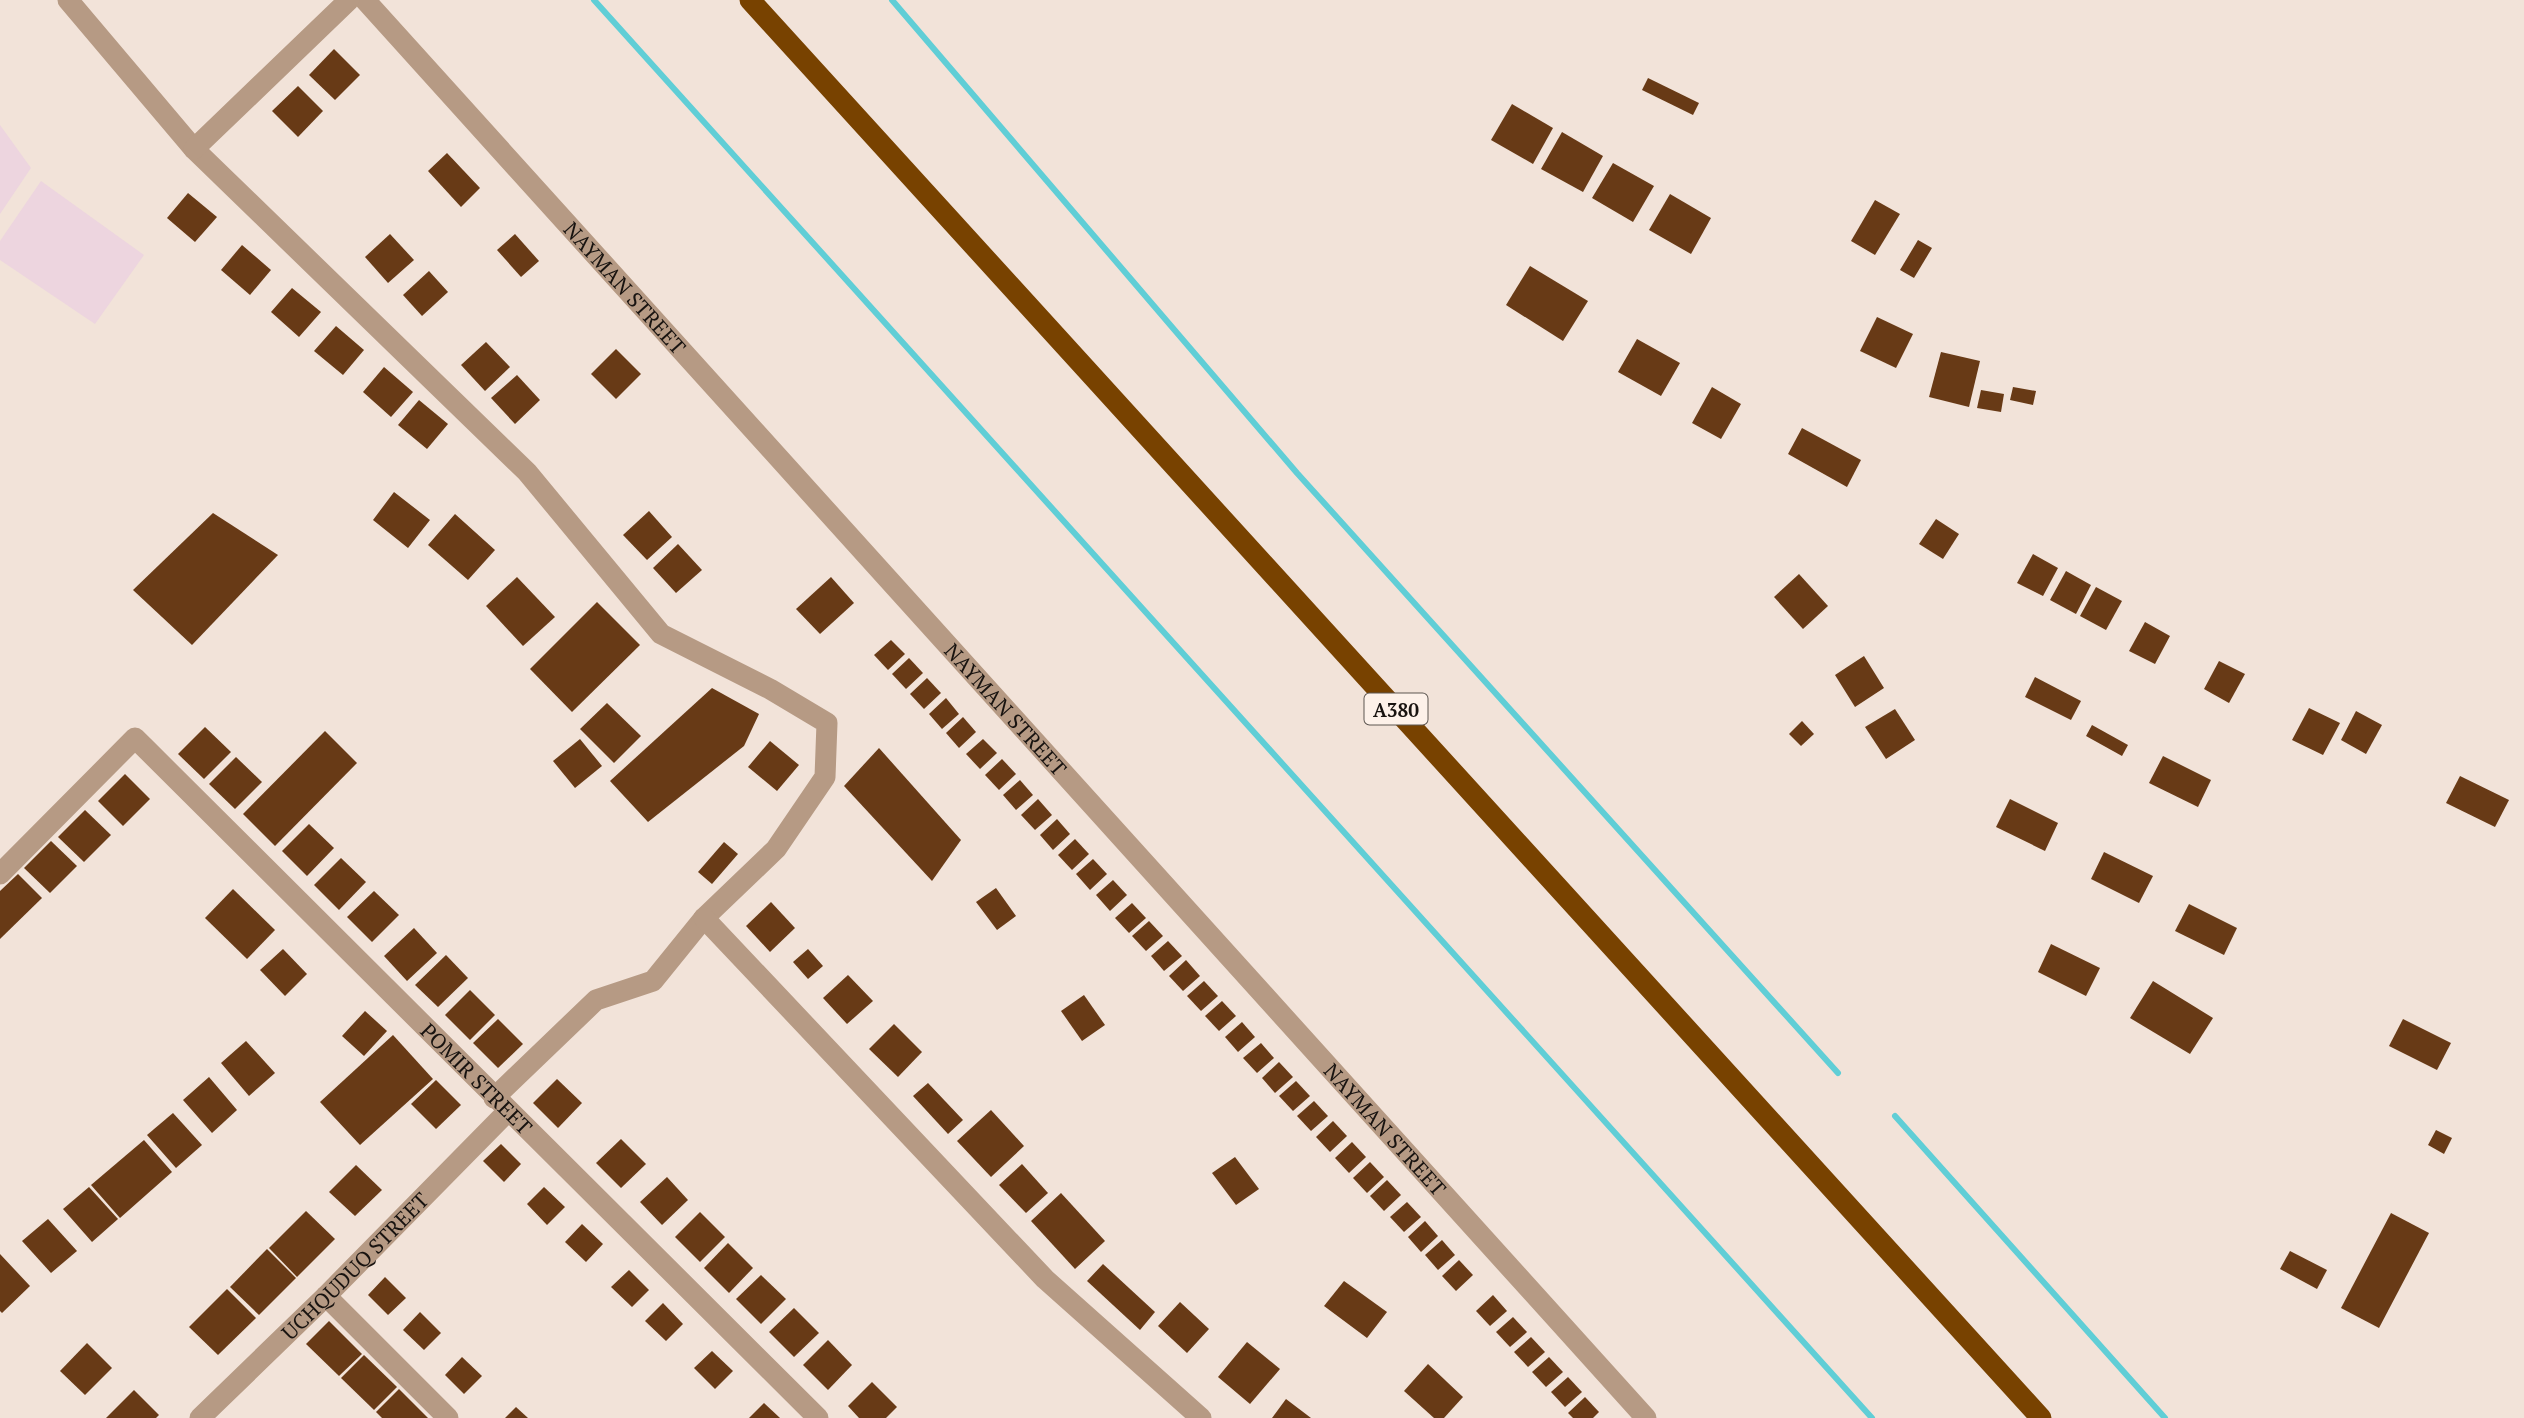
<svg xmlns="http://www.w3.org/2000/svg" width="2524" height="1418" font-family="'PT Serif',serif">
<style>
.industrial{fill:#edd5df}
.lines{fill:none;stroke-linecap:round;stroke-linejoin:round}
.stream{stroke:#60ced6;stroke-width:6}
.building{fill:#683a16}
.minor{stroke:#b69a84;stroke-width:21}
.highway{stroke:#784200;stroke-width:21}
.labels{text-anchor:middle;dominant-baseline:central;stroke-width:7;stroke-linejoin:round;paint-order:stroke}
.shield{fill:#fdf1e9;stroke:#5d5651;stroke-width:2}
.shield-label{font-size:19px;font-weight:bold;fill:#181310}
.street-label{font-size:21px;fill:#181310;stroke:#fdf1e9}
</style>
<rect width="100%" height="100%" fill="#f2e3d9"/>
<g class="industrial">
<path d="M0,125L31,168L0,214Z"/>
<path d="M41,181L144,255L95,324L0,260V241Z"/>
</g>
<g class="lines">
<g class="stream">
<path d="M594,0L1872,1418"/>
<path d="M892,0L1297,473L1838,1073"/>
<path d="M1895,1116L2165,1418"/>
</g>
</g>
<g class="building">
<path d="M334,49L360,75L335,100L309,75Z"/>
<path d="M1648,78L1699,103L1693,115L1642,90Z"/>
<path d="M298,86L323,111L298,137L272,111Z"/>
<path d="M1512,104L1553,128L1533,164L1491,140Z"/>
<path d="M1562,132L1603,156L1583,192L1541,169Z"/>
<path d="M447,153L480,188L461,207L428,171Z"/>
<path d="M1613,163L1654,186L1633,222L1592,198Z"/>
<path d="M188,193L217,217L195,242L167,218Z"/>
<path d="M1670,194L1711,218L1691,254L1649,230Z"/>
<path d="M1875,200L1900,214L1875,255L1851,241Z"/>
<path d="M390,234L414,260L388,283L365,257Z"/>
<path d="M515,234L539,261L521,277L497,250Z"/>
<path d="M1918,240L1932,248L1914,278L1900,270Z"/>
<path d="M242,245L271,270L250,295L221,270Z"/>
<path d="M1530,266L1588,301L1563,341L1506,305Z"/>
<path d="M429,271L448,292L422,316L403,295Z"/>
<path d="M292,288L321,312L299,337L271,312Z"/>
<path d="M1877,317L1913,334L1896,368L1860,351Z"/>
<path d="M336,326L364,350L343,375L314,351Z"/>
<path d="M1637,339L1680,363L1661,396L1618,372Z"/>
<path d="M486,342L510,367L485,391L461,365Z"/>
<path d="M616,349L641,374L616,399L591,374Z"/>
<path d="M1941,352L1980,361L1969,407L1929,397Z"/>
<path d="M384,367L413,392L391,417L363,392Z"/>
<path d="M517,375L540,400L515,424L491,398Z"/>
<path d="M1712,387L1741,404L1721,439L1692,423Z"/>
<path d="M2013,387L2036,391L2033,405L2010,400Z"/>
<path d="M1981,390L2004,394L2001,412L1977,408Z"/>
<path d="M419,400L448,424L427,449L398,425Z"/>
<path d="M1802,428L1861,460L1847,487L1788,454Z"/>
<path d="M394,492L430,520L408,548L373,520Z"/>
<path d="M649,511L672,537L647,560L623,535Z"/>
<path d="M213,513L278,555L192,645L133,590Z"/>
<path d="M455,514L495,550L468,580L428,545Z"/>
<path d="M1936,519L1959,534L1943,559L1919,544Z"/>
<path d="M678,544L702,570L676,593L653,568Z"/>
<path d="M2033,554L2058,568L2043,596L2017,583Z"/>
<path d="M2066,571L2091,585L2076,614L2050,600Z"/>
<path d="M1799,574L1828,606L1803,629L1774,597Z"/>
<path d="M517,577L555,617L523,646L486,606Z"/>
<path d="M831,577L854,603L820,634L796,609Z"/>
<path d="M2096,587L2122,601L2106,630L2080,616Z"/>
<path d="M597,602L640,645L572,712L530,669Z"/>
<path d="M2145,622L2170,636L2155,664L2129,651Z"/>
<path d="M891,640L905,654L888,670L874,655Z"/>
<path d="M1864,656L1884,688L1855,707L1835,675Z"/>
<path d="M909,658L923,673L906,689L892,674Z"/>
<path d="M2219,661L2245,674L2229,703L2204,689Z"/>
<path d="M2035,677L2081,701L2071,720L2025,697Z"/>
<path d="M927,678L941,693L924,709L910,694Z"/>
<path d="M712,688L759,714L744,746L648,822L610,781Z"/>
<path d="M946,698L959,714L942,729L929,714Z"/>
<path d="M607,703L641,736L614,763L580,729Z"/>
<path d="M2309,708L2340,723L2323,755L2292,740Z"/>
<path d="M1895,709L1915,740L1886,759L1865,727Z"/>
<path d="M2356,711L2382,725L2366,754L2341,740Z"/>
<path d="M963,717L976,732L959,748L946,733Z"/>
<path d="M1802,721L1814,734L1801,746L1789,734Z"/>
<path d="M2092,725L2128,745L2122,756L2086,736Z"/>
<path d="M205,727L231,752L204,779L178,754Z"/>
<path d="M325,731L357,763L275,846L243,814Z"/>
<path d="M580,739L602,766L575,788L553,761Z"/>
<path d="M983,739L997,753L980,769L966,754Z"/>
<path d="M770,741L799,765L777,791L748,767Z"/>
<path d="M879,748L961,840L932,881L844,786Z"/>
<path d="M2163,756L2211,780L2198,807L2149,783Z"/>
<path d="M236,757L262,782L235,809L209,784Z"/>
<path d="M1002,759L1016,774L999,790L985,775Z"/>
<path d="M125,774L150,799L123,826L98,801Z"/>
<path d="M2460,776L2509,800L2495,827L2446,803Z"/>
<path d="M1020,780L1033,795L1016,810L1003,795Z"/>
<path d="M1038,799L1052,815L1035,830L1021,815Z"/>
<path d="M2010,799L2058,823L2045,851L1996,827Z"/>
<path d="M85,810L111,835L84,862L58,837Z"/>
<path d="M1057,819L1070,834L1053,850L1040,835Z"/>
<path d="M309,824L334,848L307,876L282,851Z"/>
<path d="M1075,839L1089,854L1072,870L1058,855Z"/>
<path d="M51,841L77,866L50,893L24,868Z"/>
<path d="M724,842L738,854L712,884L698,872Z"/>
<path d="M2104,852L2153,876L2139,903L2091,879Z"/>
<path d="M341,858L366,882L339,910L314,885Z"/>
<path d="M1093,859L1107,874L1090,890L1076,874Z"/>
<path d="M18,874L42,898L0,939V891Z"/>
<path d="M1113,880L1127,895L1110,911L1096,895Z"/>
<path d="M996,888L1016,916L997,930L976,902Z"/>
<path d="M233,889L275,930L247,959L205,918Z"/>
<path d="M374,891L399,915L372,942L347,917Z"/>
<path d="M771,902L795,928L770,952L746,926Z"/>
<path d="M1132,903L1146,918L1129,933L1115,918Z"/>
<path d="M2189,904L2237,928L2224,955L2175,931Z"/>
<path d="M1149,921L1163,936L1146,951L1132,936Z"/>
<path d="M414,928L437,953L407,981L384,956Z"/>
<path d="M1168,941L1182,956L1164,971L1151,956Z"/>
<path d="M2051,944L2100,968L2086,996L2038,972Z"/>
<path d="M283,949L307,974L285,996L260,970Z"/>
<path d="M808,949L823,966L808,979L793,962Z"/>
<path d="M446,955L468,978L438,1007L415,985Z"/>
<path d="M1186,960L1200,976L1183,991L1169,976Z"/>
<path d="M848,975L873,1001L847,1024L823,998Z"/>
<path d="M1204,981L1218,996L1201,1011L1187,996Z"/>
<path d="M2153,981L2213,1018L2190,1054L2130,1018Z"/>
<path d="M470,990L495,1015L470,1040L445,1015Z"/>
<path d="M1084,995L1105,1025L1082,1041L1061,1011Z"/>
<path d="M1222,1001L1236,1016L1219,1031L1205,1016Z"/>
<path d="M365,1011L387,1031L364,1056L342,1036Z"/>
<path d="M498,1019L523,1044L498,1068L473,1043Z"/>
<path d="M2403,1019L2451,1043L2437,1070L2389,1046Z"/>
<path d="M1242,1022L1255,1037L1238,1052L1225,1037Z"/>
<path d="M894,1024L922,1052L898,1077L869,1049Z"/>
<path d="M393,1035L433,1079L360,1145L320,1102Z"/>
<path d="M246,1041L275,1073L249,1096L221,1063Z"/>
<path d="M1261,1043L1274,1058L1257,1073L1243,1058Z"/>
<path d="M1279,1062L1293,1077L1275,1093L1262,1078Z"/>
<path d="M209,1077L237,1110L212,1133L183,1100Z"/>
<path d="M557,1079L582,1103L558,1128L533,1103Z"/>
<path d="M436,1080L461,1105L436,1129L411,1104Z"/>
<path d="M1296,1081L1310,1096L1293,1111L1279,1096Z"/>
<path d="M928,1083L963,1120L948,1134L913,1096Z"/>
<path d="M1314,1101L1328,1116L1311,1131L1297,1116Z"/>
<path d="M991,1110L1024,1146L991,1177L957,1141Z"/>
<path d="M173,1113L202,1145L176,1168L147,1135Z"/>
<path d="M1333,1121L1347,1136L1330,1152L1316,1137Z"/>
<path d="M2436,1130L2452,1138L2444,1154L2428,1145Z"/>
<path d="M621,1139L646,1164L621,1188L596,1163Z"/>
<path d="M144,1140L172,1172L120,1218L91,1185Z"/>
<path d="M1352,1142L1366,1157L1349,1173L1335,1158Z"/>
<path d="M501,1144L521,1164L504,1182L483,1161Z"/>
<path d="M1235,1157L1259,1189L1236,1205L1212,1173Z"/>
<path d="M1370,1162L1384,1177L1367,1193L1353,1178Z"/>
<path d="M1022,1164L1048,1193L1026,1213L999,1185Z"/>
<path d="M356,1165L382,1190L355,1216L329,1192Z"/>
<path d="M667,1177L688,1200L662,1225L640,1202Z"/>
<path d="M1387,1180L1401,1195L1384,1211L1370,1196Z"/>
<path d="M89,1187L118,1219L92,1242L63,1209Z"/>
<path d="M544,1187L565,1207L547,1225L527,1204Z"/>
<path d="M1061,1193L1105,1241L1075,1269L1031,1221Z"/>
<path d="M1407,1202L1421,1217L1404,1232L1390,1217Z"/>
<path d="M306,1211L335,1239L297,1277L269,1248Z"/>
<path d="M700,1212L725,1237L700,1262L675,1237Z"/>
<path d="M2391,1213L2429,1233L2379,1328L2341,1308Z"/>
<path d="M48,1219L77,1251L51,1273L22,1241Z"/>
<path d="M1425,1221L1438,1236L1421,1252L1408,1237Z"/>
<path d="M582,1224L603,1244L586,1262L565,1242Z"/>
<path d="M1442,1240L1455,1255L1438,1270L1425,1255Z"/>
<path d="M728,1243L753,1268L729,1293L704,1268Z"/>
<path d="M267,1249L296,1278L259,1315L230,1287Z"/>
<path d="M2290,1251L2327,1270L2317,1289L2280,1269Z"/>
<path d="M0,1254L30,1286L2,1313L0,1311Z"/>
<path d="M1459,1260L1473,1275L1456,1291L1442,1276Z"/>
<path d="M1103,1264L1155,1312L1140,1330L1087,1281Z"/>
<path d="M629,1270L649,1290L632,1307L611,1287Z"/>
<path d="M761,1275L786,1299L761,1324L736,1299Z"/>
<path d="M385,1277L406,1298L388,1315L368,1295Z"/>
<path d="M1344,1281L1387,1312L1367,1338L1324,1306Z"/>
<path d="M227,1289L256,1318L218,1355L189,1327Z"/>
<path d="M1493,1295L1507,1311L1490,1326L1476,1311Z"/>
<path d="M1180,1302L1209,1329L1187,1353L1158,1326Z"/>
<path d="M663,1303L683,1324L666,1341L645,1321Z"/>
<path d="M794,1308L819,1333L794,1357L769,1332Z"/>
<path d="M420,1312L441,1333L424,1350L403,1330Z"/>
<path d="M1513,1317L1527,1332L1510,1347L1496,1332Z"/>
<path d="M329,1321L362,1354L339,1376L306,1344Z"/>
<path d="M1531,1337L1545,1352L1528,1367L1514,1352Z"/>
<path d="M828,1340L852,1365L828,1390L803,1365Z"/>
<path d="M1247,1342L1280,1369L1250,1404L1218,1377Z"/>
<path d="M87,1343L112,1368L85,1395L60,1371Z"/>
<path d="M712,1351L733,1371L715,1389L694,1368Z"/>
<path d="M364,1355L397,1387L374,1410L341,1378Z"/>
<path d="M462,1357L482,1376L464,1394L445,1375Z"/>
<path d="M1549,1357L1563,1372L1546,1387L1532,1372Z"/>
<path d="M1428,1364L1463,1397L1444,1418H1434L1404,1391Z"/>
<path d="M1568,1377L1582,1392L1565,1407L1551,1392Z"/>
<path d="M872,1382L897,1407L886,1418H859L848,1406Z"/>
<path d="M399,1389L428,1418H382L376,1412Z"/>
<path d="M134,1390L159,1415L156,1418H106Z"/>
<path d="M1585,1397L1599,1412L1593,1418H1573L1568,1413Z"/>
<path d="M1286,1399L1311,1418H1272Z"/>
<path d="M764,1403L780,1418H749Z"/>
<path d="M516,1407L528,1418H505Z"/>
</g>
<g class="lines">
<g class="minor">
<path d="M68,0L194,149L527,472L661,634L770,689L827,723L825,777L776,849L704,918L653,981L596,1000L494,1098"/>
<path id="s1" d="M365,0L1646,1418"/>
<path d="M194,149L349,0"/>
<path id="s2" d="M0,874L135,738C363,964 589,1192 818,1418"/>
<path d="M704,918L1045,1279L1201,1418"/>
<path d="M326,1296L448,1418"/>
<path id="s3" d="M200,1418L326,1296L507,1112"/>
</g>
<path class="highway" d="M750,0L2041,1418"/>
</g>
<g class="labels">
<rect class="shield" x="1364.5" y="693.5" width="63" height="31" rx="5"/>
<g class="shield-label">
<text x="1396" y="709">A380</text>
</g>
<g class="street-label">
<text stroke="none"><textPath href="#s1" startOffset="388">NAYMAN STREET</textPath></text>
<text stroke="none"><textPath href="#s1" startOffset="956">NAYMAN STREET</textPath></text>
<text stroke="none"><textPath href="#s2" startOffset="674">POMIR STREET</textPath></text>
<text stroke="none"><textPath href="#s1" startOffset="1522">NAYMAN STREET</textPath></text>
<text stroke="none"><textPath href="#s3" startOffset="217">UCHQUDUQ STREET</textPath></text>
</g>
</g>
</svg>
